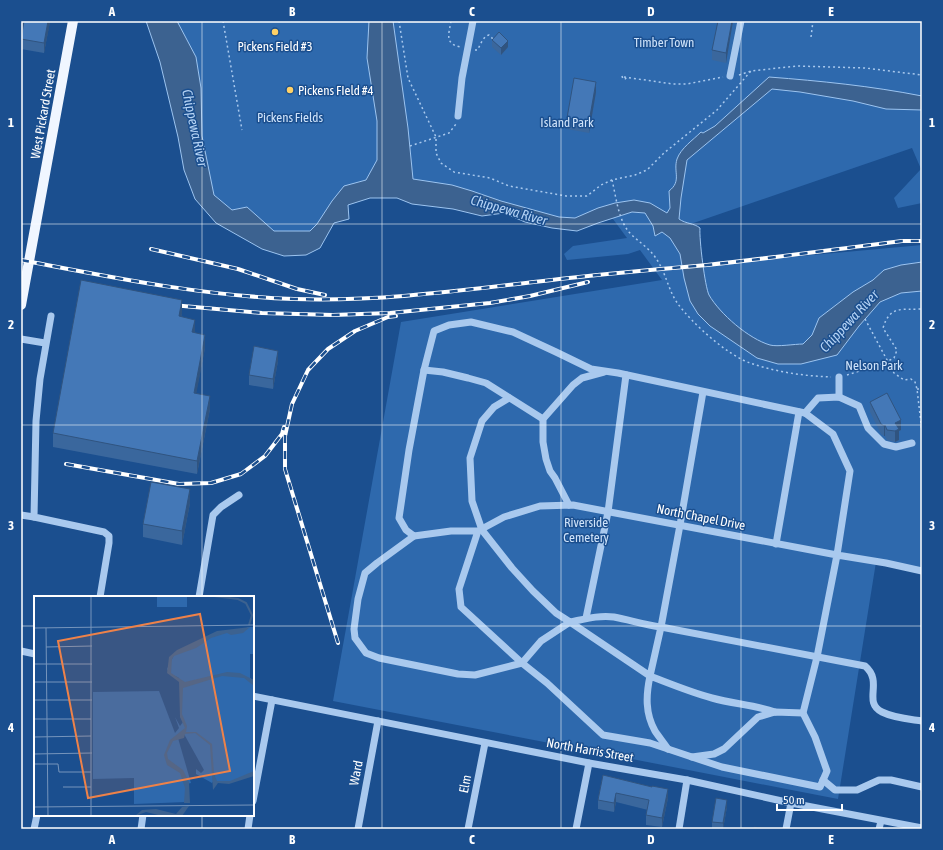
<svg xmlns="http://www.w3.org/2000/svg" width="943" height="850" font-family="'Asap Condensed',sans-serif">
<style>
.green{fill:#2e69ad}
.water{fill:#3c6290;stroke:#9cc4f0}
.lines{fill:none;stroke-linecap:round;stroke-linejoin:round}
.path{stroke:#a9c9ee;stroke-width:1.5;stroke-dasharray:2 3;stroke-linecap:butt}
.minor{stroke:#a9c9ee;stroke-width:7}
.major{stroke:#f0f6ff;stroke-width:10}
.rail-casing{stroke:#fff;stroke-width:4}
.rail{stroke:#1b4f8f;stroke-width:2.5;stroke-dasharray:8;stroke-linecap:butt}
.wall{fill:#3a679d}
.shaded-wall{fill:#305480}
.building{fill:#4478b7;stroke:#305480}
.grid{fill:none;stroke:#fff;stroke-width:1;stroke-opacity:0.55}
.poi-dot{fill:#ffd166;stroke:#1b4f8f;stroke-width:1.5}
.labels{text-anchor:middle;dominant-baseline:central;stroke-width:3;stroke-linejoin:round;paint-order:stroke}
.park-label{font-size:13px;fill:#cfe3fa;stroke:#1b4f8f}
.poi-label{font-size:13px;fill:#fff;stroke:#1b4f8f}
.street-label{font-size:13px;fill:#fff;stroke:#1b4f8f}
.water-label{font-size:14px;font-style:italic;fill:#b5d3f5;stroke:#1b4f8f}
.inset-river{fill:none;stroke:#3c6290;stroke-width:2}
.inset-road{fill:none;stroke:#7695bc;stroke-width:1}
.view{fill:#ee8249;fill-opacity:0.15;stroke:#ee8249;stroke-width:2}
.inset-edge{fill:none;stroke:#fff;stroke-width:2}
.neatline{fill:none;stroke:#fff;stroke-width:1.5}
.grid-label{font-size:13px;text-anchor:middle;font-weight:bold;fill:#fff}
</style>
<rect width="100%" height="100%" fill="#1b4f8f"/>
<path class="green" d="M163,21H922V203L898,208L894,198L921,169L912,148L679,228L692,266L922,245V571L876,562L838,799L333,701L401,322L662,280L640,250L628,254L567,260L564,254L573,246L627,238L610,215L571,228L451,193L348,192L312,244L284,249L209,196Z"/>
<path class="water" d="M146,21H177L196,57L201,88L202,136L214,195L232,210L247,207L274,231H310L317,224L332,201L344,186L366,180L377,160V121L367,58L369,21H393L408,128L413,179L452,185L472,191L501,201L559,217L575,218L598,208L615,203L634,200L650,203L667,213L670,208L669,191C682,181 673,172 677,159C681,148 693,140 701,132L703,133L715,126L769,77C821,81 871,86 922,96V110L886,109L853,101L800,92L772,89L687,160L681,198L679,219C686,224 694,223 700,228C699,239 705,287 709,295C720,314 749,339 770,345C777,347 795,344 803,344L812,335L819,318L853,292L873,280L884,270L901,265L922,262V291L901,293L880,302L859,326L837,355L801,364H778L757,358L710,326L698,314L690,301L684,278L680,254L670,238L662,232L655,236L653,226L645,213L632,212L598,223L577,231L552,228L525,222L504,213L482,216L453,209L412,204L397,198H370L348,205L349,219L334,223L320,248L306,255L284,256L262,249L216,223L195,199L184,170L178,137L160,62Z"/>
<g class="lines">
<g class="path">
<path d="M223,21L242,130"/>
<path d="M399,21L408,78L436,137V153L441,163L454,172L490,178L509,186L566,196H587L601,185L612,180L635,175L647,170L664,153L717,110L751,71"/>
<path d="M451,21C449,34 444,44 461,47"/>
<path d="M811,37L813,21"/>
<path d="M475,50H477C481,45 482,37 489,35L493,39"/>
<path d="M739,75L751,71L797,66L865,68L922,75"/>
<path d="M622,76L623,79H625L627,77"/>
<path d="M624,77L673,84H687L723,77"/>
<path d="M410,146L449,133L456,124"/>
<path d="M612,180C616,196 618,219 629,232C638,242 650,248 657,260C666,273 668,290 678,304C692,323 727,355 750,363C776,372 804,376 831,377"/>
<path d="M865,319L894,373L904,380L911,379L915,382L917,389L922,432"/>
<path d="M847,375L882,364L894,358L897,350L883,328C890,305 902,310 922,309"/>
<path d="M917,389H922"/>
</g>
<g class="minor">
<path d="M730,76L741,21"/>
<path d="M458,116L462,78L473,21"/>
<path d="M51,316L40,379L36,421L34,517L104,532L109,536V543L100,597"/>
<path d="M21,339L45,343"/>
<path d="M424,370L443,372L468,378L486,383L543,419"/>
<path d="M839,377V397"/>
<path d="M703,392L680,525L661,627L865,666C884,682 862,702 882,712C894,718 909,719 922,721"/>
<path d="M805,413L818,398L839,397L859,406L868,428L884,444L896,447L912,443"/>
<path d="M569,505L555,478L550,471L546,459L543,442V419L573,385L582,378L604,372"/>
<path d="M21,515L34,517"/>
<path d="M478,531L459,589L461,607L522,663L547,683L603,735L650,743L722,767L820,787L827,771L815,737L803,713L817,657L837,555L850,471L833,434L805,413L618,373L591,369L556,352L513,332L471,322L449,325L434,331L424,370L409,450L399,518L406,530L414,536L451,531H478L504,517L540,506L573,505L837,555L886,563L922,571"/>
<path d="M414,536L377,563L365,573L358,599L354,629L355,638L366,653L379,658L458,674L475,675L522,663L541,641L570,622L650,676L661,627C645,625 630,620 614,617C599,615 585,619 570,622L556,613L533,591L512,568L482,530L472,501L470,458L482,421L494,407L509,398"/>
<path d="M776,544L799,412"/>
<path d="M199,597L213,515L221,507L239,495"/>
<path d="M586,618L608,512L626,375"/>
<path d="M21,651L35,654"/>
<path d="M253,696L589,763L687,780L791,803L922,828"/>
<path d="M668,749C664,743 659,737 655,731C645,713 646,695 650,676C671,684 690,692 712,698C733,704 755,705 775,712"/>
<path d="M692,757L714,754L724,749L758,717L775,712L803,713"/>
<path d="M823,780L835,790H857L879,780H891L922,787"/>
<path d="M253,801L272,700"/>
<path d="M34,829L37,815"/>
<path d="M141,829L143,815"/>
<path d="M248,829L250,815"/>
<path d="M358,829L378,721"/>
<path d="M468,829L485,743"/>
<path d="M576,829L589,763"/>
<path d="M679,829L687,780"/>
<path d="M786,829L791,803"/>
<path d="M879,829L881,821"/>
</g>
<path class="major" d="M21,305L73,21"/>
<g class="rail-casing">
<g id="rail">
<path d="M151,249L238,269L297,289L325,295"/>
<path d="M21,260C111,277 202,296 294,299C387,302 478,288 569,278C615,273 661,269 707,265C772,258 837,249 902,241H922"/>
<path d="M172,305L262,313L333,315L390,313L490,303L530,296L588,282"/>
<path d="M66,464L179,484L211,483L241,474L265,456L282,434L284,427"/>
<path d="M338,643L285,469V436L292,404L308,370L328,349L355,331L388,317L396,316"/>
</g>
</g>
<use href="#rail" class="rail"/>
</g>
<g class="wall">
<path d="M50,21L44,53L21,49V37Z"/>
<path d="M718,21H733L726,63L712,60V50Z"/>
<path d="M492,40L508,47L501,55L492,47Z"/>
<path d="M596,92L589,133L567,129V118Z"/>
<path d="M182,313L181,317L195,333L205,348L196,393L210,409L197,474L53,447V433Z"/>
<path d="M278,361L273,389L249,385V375Z"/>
<path d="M870,402L901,430L899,431V440L895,442L887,440L885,436H884L881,434L870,412Z"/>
<path d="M190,503L182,545L143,537V524Z"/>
<path d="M603,775L652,787L668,798L662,827L646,825V815L648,810L616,802L614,812L598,809V800Z"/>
<path d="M727,807L723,829L712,828V822Z"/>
</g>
<g class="shaded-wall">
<path d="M48,21H50V23L44,53V43Z"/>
<path d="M732,21H733L726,63V53Z"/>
<path d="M508,41V47L501,55V48Z"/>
<path d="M596,82V92L589,133V122Z"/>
<path d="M182,300V313L179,330V316Z"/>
<path d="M195,320V333L192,332Z"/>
<path d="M205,335V348L194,406V393Z"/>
<path d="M278,351V361L273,389V379Z"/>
<path d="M210,396V409L197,474V461Z"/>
<path d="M901,420V430L899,431V440L895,442V423Z"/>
<path d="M885,425V436H884V426Z"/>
<path d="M190,489V503L182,545V531Z"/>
<path d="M668,789V798L662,827V818Z"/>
<path d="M616,793V802L614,812V803Z"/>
<path d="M727,800V807L723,829V823Z"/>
</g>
<g class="building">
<path d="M24,21H48L44,43L21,39Z"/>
<path d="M718,21H732L726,53L712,50Z"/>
<path d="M499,32L508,41L501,48L492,40Z"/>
<path d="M574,78L596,82L589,122L567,118Z"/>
<path d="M81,280L182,300L179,316L195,320L192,332L205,335L194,393L210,396L197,461L53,433Z"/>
<path d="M254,346L278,351L273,379L249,375Z"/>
<path d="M887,393L901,420L895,423L899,429L895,431L887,430L885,425L884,426L881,424L870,402Z"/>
<path d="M151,482L190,489L182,531L143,524Z"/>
<path d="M603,775L652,787V786L668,789L662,818L646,815L649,800L616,793L614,803L598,800Z"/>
<path d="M716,798L727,800L723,823L712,822Z"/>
<path d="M754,827L769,829H754Z"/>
</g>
<path class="grid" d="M202,21V597M382,21V829M561,21V829M741,21V829M21,224H922M21,425H922M21,626H35M253,626H922M202,815V829"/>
<g class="poi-dot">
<circle cx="275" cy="32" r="4"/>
<circle cx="290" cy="90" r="4"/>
</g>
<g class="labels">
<g class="park-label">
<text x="664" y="42">Timber Town</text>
<text x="290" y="117">Pickens Fields</text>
<text x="567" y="122">Island Park</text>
<text x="874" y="365">Nelson Park</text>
<text x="586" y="522">Riverside<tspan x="586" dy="15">Cemetery</tspan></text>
</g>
<g class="poi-label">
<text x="275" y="46">Pickens Field #3</text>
<text x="298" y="90" text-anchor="start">Pickens FIeld #4</text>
</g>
<g class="street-label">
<text transform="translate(43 114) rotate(-80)">West Pickard Street</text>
<text transform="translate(701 517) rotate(11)">North Chapel Drive</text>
<text transform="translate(590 750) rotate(10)">North Harris Street</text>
<text transform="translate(356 773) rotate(-79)">Ward</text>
<text transform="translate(465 784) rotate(-79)">Elm</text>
</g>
<g class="water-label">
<text transform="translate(195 128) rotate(78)">Chippewa River</text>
<text transform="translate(509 210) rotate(16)">Chippewa River</text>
<text transform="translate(849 321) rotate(-47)">Chippewa River</text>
</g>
</g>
<g transform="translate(34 596)">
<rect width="220" height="220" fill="#1b4f8f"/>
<path d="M123,0H153V11H123ZM214,31H220V58H216V82L220,85V178L196,186H185L180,184L178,187L162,178V173L167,177L170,174L150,138L144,142L157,187L153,188V206L100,208V182L59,183V96L125,95L141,137L145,132L141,121L146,130L149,126L146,120L148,99L145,82L135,77L133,73L140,59L178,38L205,36Z" fill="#2e69ad"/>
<path d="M216,31L209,37L197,39L193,37L177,42L162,52L140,60L138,63L137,77L151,86L193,76L206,77L220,84V90L210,82L188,80L149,92L148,118L153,130L152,136H162L178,148L180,178L183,185H196L220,175V180L195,188L184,187L179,194L176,149L161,137L151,138L150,142L139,145L133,157L134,163L149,174L155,186L156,207H150L151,192L146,177L133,169L130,159L136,144L151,132L146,121L145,86L133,77L135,61L143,54L183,35ZM155,210L148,220H128L112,216L101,220L108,214L122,213L142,218L148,211Z" fill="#3c6290"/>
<path class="inset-river" d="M180,0L204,3L212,7L218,19L215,29"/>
<path class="inset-road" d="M57,0V220M0,32L220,29M12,32L14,220M12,51L58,50M0,68H58M0,86H58M0,104H58M0,123H57M0,141L57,140M0,158L58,157M0,168H24L25,176H57M29,191H57M0,211L220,209"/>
<path class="view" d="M166,18L196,175L54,202L24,45Z"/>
<rect width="220" height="220" class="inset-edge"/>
</g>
<rect width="943" height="850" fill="none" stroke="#1b4f8f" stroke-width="44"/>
<path d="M777 804v6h65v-6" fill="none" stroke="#ffffff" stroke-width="2"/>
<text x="783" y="804" font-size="12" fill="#ffffff" stroke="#1b4f8f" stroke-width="3" paint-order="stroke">50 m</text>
<rect x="22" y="22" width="899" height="806" class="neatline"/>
<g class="grid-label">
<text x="112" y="16">A</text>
<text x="292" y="16">B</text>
<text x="472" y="16">C</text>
<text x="651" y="16">D</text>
<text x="831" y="16">E</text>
<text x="11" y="127">1</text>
<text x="932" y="127">1</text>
<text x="11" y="329">2</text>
<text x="932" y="329">2</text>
<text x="11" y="530">3</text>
<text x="932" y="530">3</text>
<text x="11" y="732">4</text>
<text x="932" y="732">4</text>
<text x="112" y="844">A</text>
<text x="292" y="844">B</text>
<text x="472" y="844">C</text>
<text x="651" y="844">D</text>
<text x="831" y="844">E</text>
</g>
</svg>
